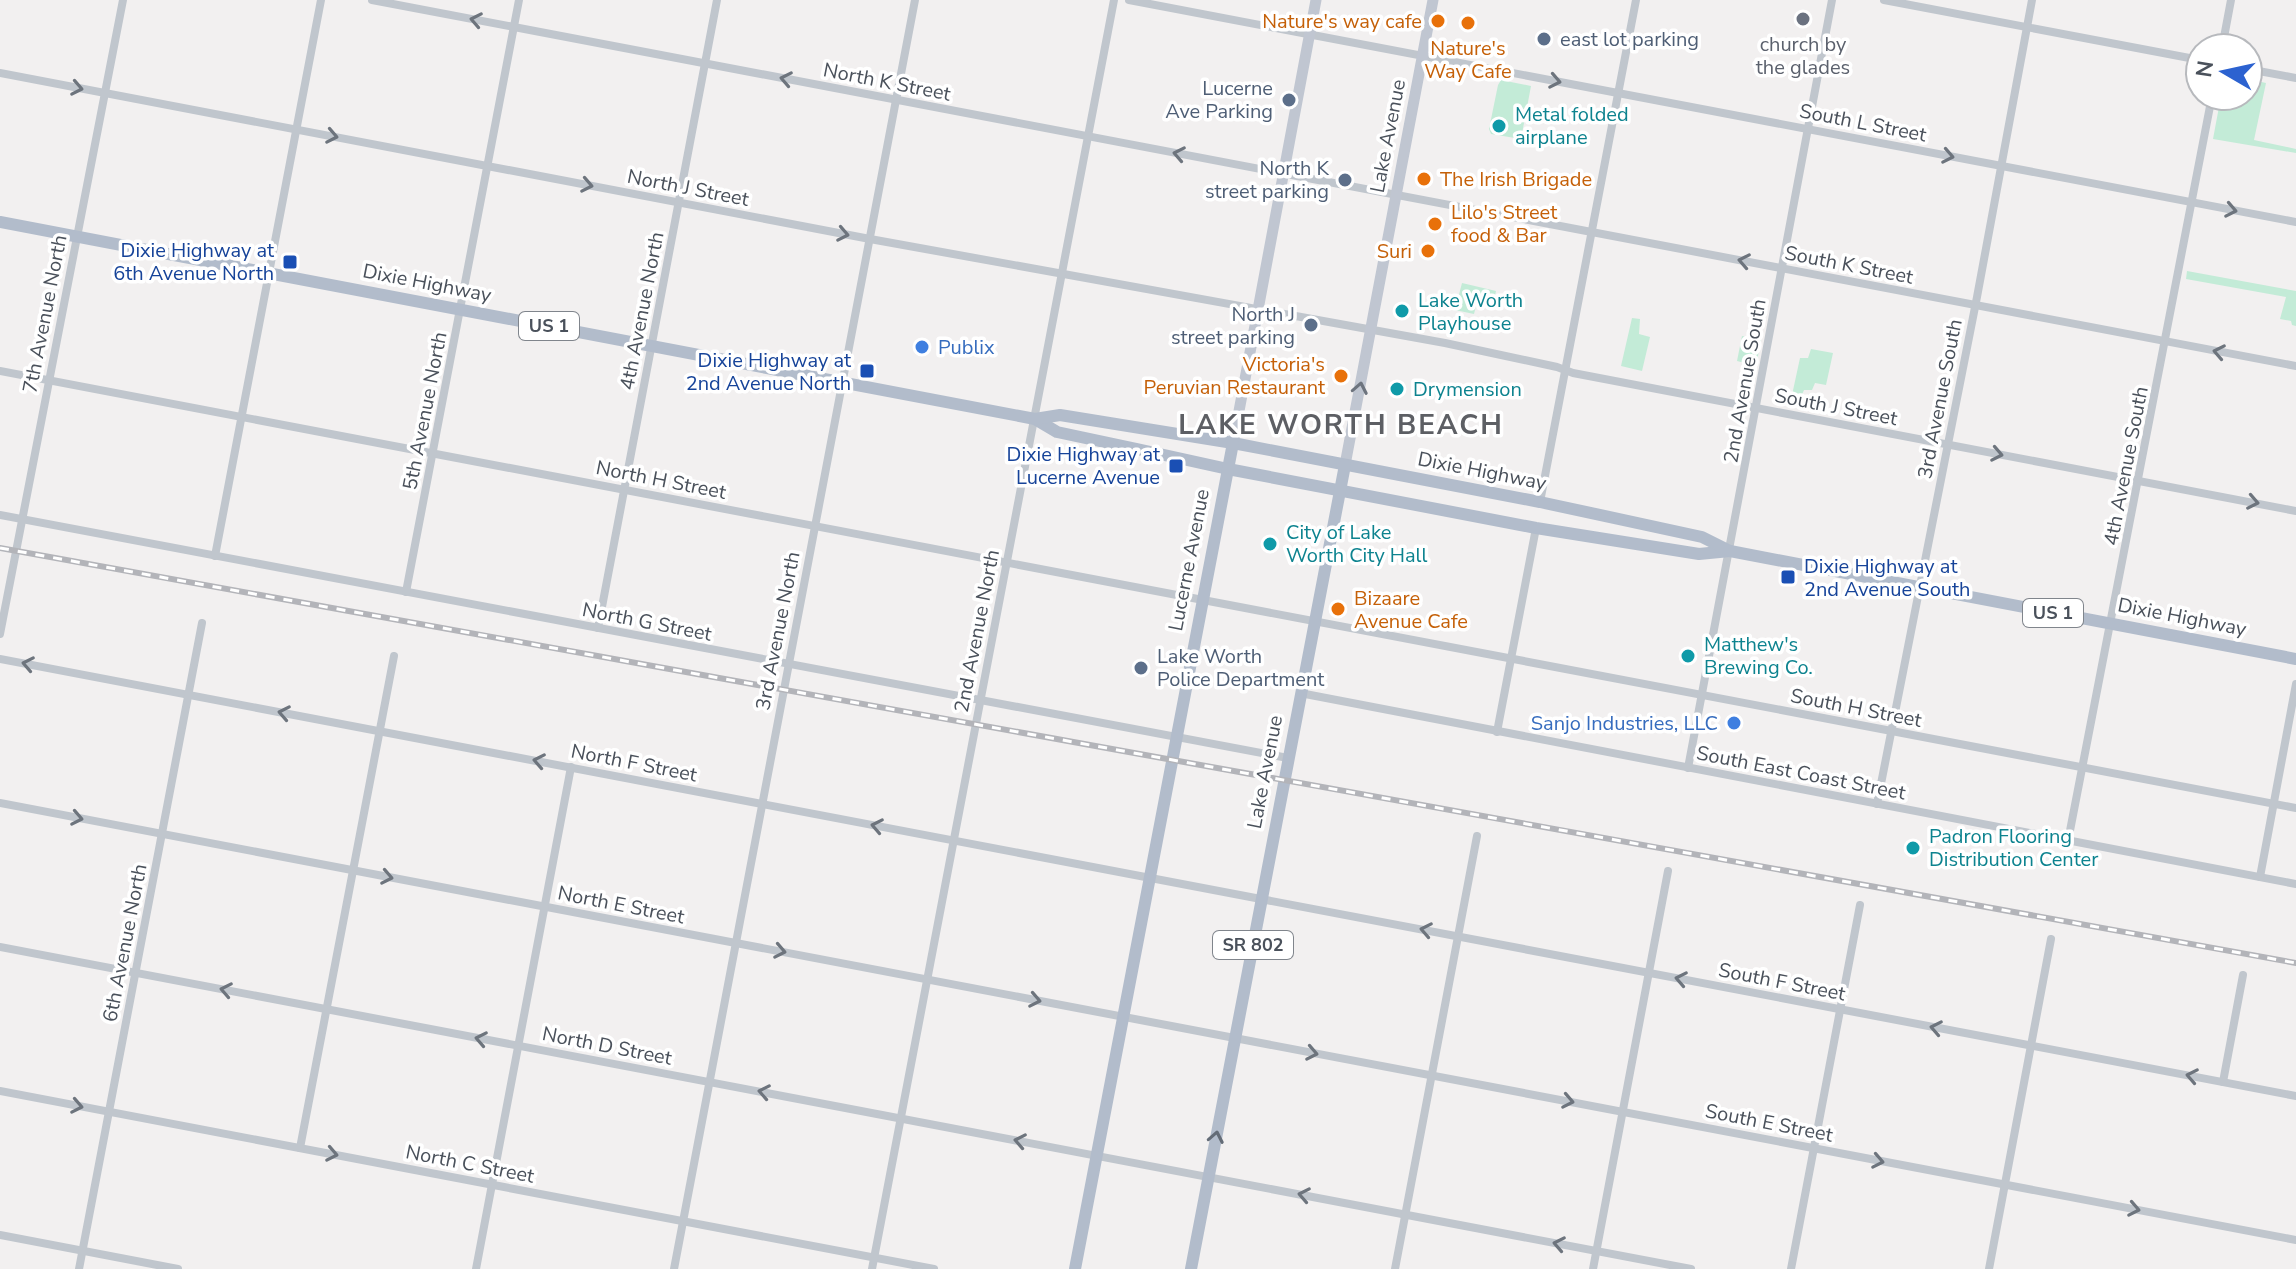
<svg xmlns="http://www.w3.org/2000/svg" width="2296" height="1269" font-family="'Nunito Sans',sans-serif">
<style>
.green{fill:#c3ebd7}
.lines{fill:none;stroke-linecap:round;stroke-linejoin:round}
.street{stroke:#c0c6cd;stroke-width:8}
.secondary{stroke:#c0c6d1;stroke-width:11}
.primary{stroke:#b2bccb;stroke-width:12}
.rail-casing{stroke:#b3b4b9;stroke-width:6}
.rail{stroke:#fff;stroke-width:3;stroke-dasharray:9;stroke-linecap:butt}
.oneway{stroke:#6d747d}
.oneway2{stroke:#6d747e}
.oneway3{stroke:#646c77}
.worship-dot{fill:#6b7280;stroke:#fff;stroke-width:3}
.food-dot{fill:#e8710a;stroke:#fff;stroke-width:3}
.service-dot{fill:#5c6f8a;stroke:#fff;stroke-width:3}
.culture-dot{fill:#0f9aa8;stroke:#fff;stroke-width:3}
.transit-dot{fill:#1a4fb4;stroke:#fff;stroke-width:3}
.shop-dot{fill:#3f7fe0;stroke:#fff;stroke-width:3}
.labels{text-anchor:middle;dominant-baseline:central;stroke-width:7;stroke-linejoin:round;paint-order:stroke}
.shield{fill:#fff;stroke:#80858c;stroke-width:2}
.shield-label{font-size:18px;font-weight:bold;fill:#4a515b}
.food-label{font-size:20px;fill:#c56008;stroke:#fff;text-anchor:end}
.service-label{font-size:20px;fill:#4e5e75;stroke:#fff;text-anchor:end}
.worship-label{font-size:20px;fill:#5b616d;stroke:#fff}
.street-label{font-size:20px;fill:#4a515b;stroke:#fff}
.culture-label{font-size:20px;fill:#0d838f;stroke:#fff;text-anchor:start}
.transit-label{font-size:20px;fill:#164399;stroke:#fff;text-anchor:end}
.shop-label{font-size:20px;fill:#366cbe;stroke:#fff;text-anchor:start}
.district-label{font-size:28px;font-weight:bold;letter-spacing:2px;fill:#5d5f64;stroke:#fff}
</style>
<rect width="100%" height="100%" fill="#f2f0f0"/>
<g class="green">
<path d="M2248,79L2266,83L2254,140L2296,149V153L2213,139L2221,96H2248Z"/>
<path d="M1501,80L1531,86L1521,139L1491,134L1489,129L1498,85Z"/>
<path d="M2187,271L2296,291V326L2292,325L2291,321L2280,319L2286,297L2186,279Z"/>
<path d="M1462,283L1496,291L1492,309L1476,306L1474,314L1455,310Z"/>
<path d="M1632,318L1640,319L1639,334L1650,337L1642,371L1621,366Z"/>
<path d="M1742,336L1761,340L1750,397L1740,395L1745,363L1737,361Z"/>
<path d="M1811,349L1833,353L1826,385L1815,383L1812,390H1804L1801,397L1792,395L1800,358H1808Z"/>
</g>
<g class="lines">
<g class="street">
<path d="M372,0L2296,366"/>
<path d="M1129,0L2296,222"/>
<path d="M1884,0L2200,60"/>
<path d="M2222,48L2231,0"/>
<path d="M2248,69L2296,78"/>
<path d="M0,73L870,239L1445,343L1557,367L1573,373L2296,511"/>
<path d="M0,371L2296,808"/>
<path d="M1540,502L1636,0"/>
<path d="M0,515L1288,758"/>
<path d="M215,556L321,0"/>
<path d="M406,592L519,0"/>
<path d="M598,628L717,0"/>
<path d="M0,634L123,0"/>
<path d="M0,659L2296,1096"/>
<path d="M1300,693L2296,884"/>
<path d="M1497,732L1536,528"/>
<path d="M1688,768L1832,0"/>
<path d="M0,803L2296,1240"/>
<path d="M1877,804L1977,297L2032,0"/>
<path d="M2068,841L2212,96"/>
<path d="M2260,877L2296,684"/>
<path d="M0,947L1691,1269"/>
<path d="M2223,1082L2243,975"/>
<path d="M0,1091L934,1269"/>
<path d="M300,1148L394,656"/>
<path d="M0,1235L178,1269"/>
<path d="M79,1269L202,623"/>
<path d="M476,1269L571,767"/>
<path d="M674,1269C754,846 834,423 915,0"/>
<path d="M872,1269L1114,0"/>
<path d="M1395,1269L1477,836"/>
<path d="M1593,1269L1668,871"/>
<path d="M1791,1269L1860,905"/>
<path d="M1989,1269L2051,939"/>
</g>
<g class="secondary">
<path d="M1233,443L1316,0"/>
<path d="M1345,465L1433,0"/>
</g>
<g class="primary">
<path d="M0,222L1035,419L1057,432L1137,449L1228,469L1536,528L1699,554L1730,551"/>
<path d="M1035,419L1060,415L1233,443L1540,502L1702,537L1730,551L2296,659"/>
<path d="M1075,1269L1233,443"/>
<path d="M1191,1269L1345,465"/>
</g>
<g class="rail-casing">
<path id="rail" d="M0,548L2296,963"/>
</g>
<use href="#rail" class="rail"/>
</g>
<defs><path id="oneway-chevron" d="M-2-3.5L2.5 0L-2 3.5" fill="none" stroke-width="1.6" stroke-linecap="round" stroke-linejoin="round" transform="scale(2)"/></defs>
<g class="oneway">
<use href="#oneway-chevron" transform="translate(476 20) rotate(-169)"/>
<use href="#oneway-chevron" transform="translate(786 79) rotate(-169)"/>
<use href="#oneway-chevron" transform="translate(1555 81) rotate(11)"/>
<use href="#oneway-chevron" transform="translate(77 88) rotate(11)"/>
<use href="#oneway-chevron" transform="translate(332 136) rotate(11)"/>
<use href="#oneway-chevron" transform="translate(1179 154) rotate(-169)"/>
<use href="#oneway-chevron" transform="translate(1948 156) rotate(11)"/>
<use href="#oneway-chevron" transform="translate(587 185) rotate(11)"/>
<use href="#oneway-chevron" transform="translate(2231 210) rotate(11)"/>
<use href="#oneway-chevron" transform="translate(843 234) rotate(11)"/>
<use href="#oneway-chevron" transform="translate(1744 261) rotate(-169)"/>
<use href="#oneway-chevron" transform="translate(2219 352) rotate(-169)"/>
<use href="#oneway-chevron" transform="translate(1997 454) rotate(11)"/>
<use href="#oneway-chevron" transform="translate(2253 502) rotate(11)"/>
<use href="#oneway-chevron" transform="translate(28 664) rotate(-169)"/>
<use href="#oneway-chevron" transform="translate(284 713) rotate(-169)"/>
<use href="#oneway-chevron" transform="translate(539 761) rotate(-169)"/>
<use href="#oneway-chevron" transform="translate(77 818) rotate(11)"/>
<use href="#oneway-chevron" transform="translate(877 826) rotate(-169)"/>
<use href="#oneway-chevron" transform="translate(387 877) rotate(11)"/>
<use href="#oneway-chevron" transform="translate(1426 930) rotate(-169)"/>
<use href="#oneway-chevron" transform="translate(780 951) rotate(11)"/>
<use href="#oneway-chevron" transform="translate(1681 979) rotate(-169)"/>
<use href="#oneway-chevron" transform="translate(226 990) rotate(-169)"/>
<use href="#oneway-chevron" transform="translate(1035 1000) rotate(11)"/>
<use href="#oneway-chevron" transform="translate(1936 1028) rotate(-169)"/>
<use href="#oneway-chevron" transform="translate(481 1039) rotate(-169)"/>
<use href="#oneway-chevron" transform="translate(1312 1053) rotate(11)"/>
<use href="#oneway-chevron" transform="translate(2192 1076) rotate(-169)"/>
<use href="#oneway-chevron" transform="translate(764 1092) rotate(-169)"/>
<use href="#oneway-chevron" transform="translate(1568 1101) rotate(11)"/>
<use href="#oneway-chevron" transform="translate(77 1106) rotate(11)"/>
<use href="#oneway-chevron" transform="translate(1020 1141) rotate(-169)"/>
<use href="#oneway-chevron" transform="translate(332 1154) rotate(11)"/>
<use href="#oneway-chevron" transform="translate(1878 1161) rotate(11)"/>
<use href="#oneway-chevron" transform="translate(1304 1195) rotate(-169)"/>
<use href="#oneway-chevron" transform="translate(2134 1209) rotate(11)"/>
<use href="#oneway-chevron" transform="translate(1559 1244) rotate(-169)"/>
</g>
<use class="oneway2" href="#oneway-chevron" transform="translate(1360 388) rotate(-79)"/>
<use class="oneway3" href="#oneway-chevron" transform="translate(1216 1137) rotate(-79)"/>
<circle class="worship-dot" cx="1803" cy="19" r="8"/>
<g class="food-dot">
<circle cx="1438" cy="21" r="8"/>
<circle cx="1468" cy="23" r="8"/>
<circle cx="1424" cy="179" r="8"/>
<circle cx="1435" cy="224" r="8"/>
<circle cx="1428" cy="251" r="8"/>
<circle cx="1341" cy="376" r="8"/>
<circle cx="1338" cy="609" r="8"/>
</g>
<g class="service-dot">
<circle cx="1544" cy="39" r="8"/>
<circle cx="1289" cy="100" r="8"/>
<circle cx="1345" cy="180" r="8"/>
<circle cx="1311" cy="325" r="8"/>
<circle cx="1141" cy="668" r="8"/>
</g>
<g class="culture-dot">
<circle cx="1499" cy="126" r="8"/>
<circle cx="1402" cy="311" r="8"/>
<circle cx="1397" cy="389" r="8"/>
<circle cx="1270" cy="544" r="8"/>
<circle cx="1688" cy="656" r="8"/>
<circle cx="1913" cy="848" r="8"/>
</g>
<g class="transit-dot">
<rect x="282" y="254" width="16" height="16" rx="4"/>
<rect x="859" y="363" width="16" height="16" rx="4"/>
<rect x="1168" y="458" width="16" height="16" rx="4"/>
<rect x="1780" y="569" width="16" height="16" rx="4"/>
</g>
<g class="shop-dot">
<circle cx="922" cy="347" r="8"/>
<circle cx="1734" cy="723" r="8"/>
</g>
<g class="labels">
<g class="shield">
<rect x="519" y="312" width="60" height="28" rx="6"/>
<rect x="2023" y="599" width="60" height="28" rx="6"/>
<rect x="1213" y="931" width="80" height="28" rx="6"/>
</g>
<g class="shield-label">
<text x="549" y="326">US 1</text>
<text x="2053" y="613">US 1</text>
<text x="1253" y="945">SR 802</text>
</g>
<g class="food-label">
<text x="1422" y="21">Nature's way cafe</text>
<text x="1468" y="48" text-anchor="middle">Nature's<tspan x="1468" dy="23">Way Cafe</tspan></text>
<text x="1440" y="179" text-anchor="start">The Irish Brigade</text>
<text x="1451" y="212" text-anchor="start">Lilo's Street<tspan x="1451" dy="23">food &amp; Bar</tspan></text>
<text x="1412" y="251">Suri</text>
<text x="1325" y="364">Victoria's<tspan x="1325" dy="23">Peruvian Restaurant</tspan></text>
<text x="1354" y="598" text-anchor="start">Bizaare<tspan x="1354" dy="23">Avenue Cafe</tspan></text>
</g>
<g class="service-label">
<text x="1560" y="39" text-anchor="start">east lot parking</text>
<text x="1273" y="88">Lucerne<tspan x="1273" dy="23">Ave Parking</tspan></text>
<text x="1329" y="168">North K<tspan x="1329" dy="23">street parking</tspan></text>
<text x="1295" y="314">North J<tspan x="1295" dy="23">street parking</tspan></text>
<text x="1157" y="656" text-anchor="start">Lake Worth<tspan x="1157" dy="23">Police Department</tspan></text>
</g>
<g class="worship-label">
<text x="1803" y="44">church by<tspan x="1803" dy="23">the glades</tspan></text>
</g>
<g class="street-label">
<text transform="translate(887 82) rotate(11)">North K Street</text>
<text transform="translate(1863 123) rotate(11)">South L Street</text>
<text transform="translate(1388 136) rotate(-79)">Lake Avenue</text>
<text transform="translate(688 188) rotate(11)">North J Street</text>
<text transform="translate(1849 265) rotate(11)">South K Street</text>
<text transform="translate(427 283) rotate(11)">Dixie Highway</text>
<text transform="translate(642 311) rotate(-79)">4th Avenue North</text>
<text transform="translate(45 314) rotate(-79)">7th Avenue North</text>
<text transform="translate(1745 381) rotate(-80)">2nd Avenue South</text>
<text transform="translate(1940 399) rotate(-79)">3rd Avenue South</text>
<text transform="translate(1836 407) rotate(11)">South J Street</text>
<text transform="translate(425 411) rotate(-79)">5th Avenue North</text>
<text transform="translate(2126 466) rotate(-79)">4th Avenue South</text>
<text transform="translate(1482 471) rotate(11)">Dixie Highway</text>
<text transform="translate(661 480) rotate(11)">North H Street</text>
<text transform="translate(1189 560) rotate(-79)">Lucerne Avenue</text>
<text transform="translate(2182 617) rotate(11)">Dixie Highway</text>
<text transform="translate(647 622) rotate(11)">North G Street</text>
<text transform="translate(778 631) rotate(-79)">3rd Avenue North</text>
<text transform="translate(977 631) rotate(-79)">2nd Avenue North</text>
<text transform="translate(1856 708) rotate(11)">South H Street</text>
<text transform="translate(634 763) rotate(11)">North F Street</text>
<text transform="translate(1265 772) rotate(-79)">Lake Avenue</text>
<text transform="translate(1801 773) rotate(11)">South East Coast Street</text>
<text transform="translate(621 905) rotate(11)">North E Street</text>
<text transform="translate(125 943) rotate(-79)">6th Avenue North</text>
<text transform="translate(1782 982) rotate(11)">South F Street</text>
<text transform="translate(607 1046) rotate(11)">North D Street</text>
<text transform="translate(1769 1123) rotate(11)">South E Street</text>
<text transform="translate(470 1164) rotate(11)">North C Street</text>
</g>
<g class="culture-label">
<text x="1515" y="114">Metal folded<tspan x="1515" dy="23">airplane</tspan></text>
<text x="1418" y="300">Lake Worth<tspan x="1418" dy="23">Playhouse</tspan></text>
<text x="1413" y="389">Drymension</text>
<text x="1286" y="532">City of Lake<tspan x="1286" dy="23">Worth City Hall</tspan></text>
<text x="1704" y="644">Matthew's<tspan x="1704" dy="23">Brewing Co.</tspan></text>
<text x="1929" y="836">Padron Flooring<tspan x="1929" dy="23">Distribution Center</tspan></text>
</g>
<g class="transit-label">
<text x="274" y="250">Dixie Highway at<tspan x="274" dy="23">6th Avenue North</tspan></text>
<text x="851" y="360">Dixie Highway at<tspan x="851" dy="23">2nd Avenue North</tspan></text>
<text x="1160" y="454">Dixie Highway at<tspan x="1160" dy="23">Lucerne Avenue</tspan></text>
<text x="1804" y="566" text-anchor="start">Dixie Highway at<tspan x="1804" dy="23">2nd Avenue South</tspan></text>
</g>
<g class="shop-label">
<text x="938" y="347">Publix</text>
<text x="1718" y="723" text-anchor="end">Sanjo Industries, LLC</text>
</g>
<g class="district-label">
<text x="1341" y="425">LAKE WORTH BEACH</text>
</g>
</g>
<g transform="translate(2224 72) rotate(279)"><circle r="38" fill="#ffffff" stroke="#b7b9bd" stroke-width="2"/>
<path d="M0-6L14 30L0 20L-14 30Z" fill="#2c62d0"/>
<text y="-12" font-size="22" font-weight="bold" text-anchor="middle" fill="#4a515b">N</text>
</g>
</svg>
